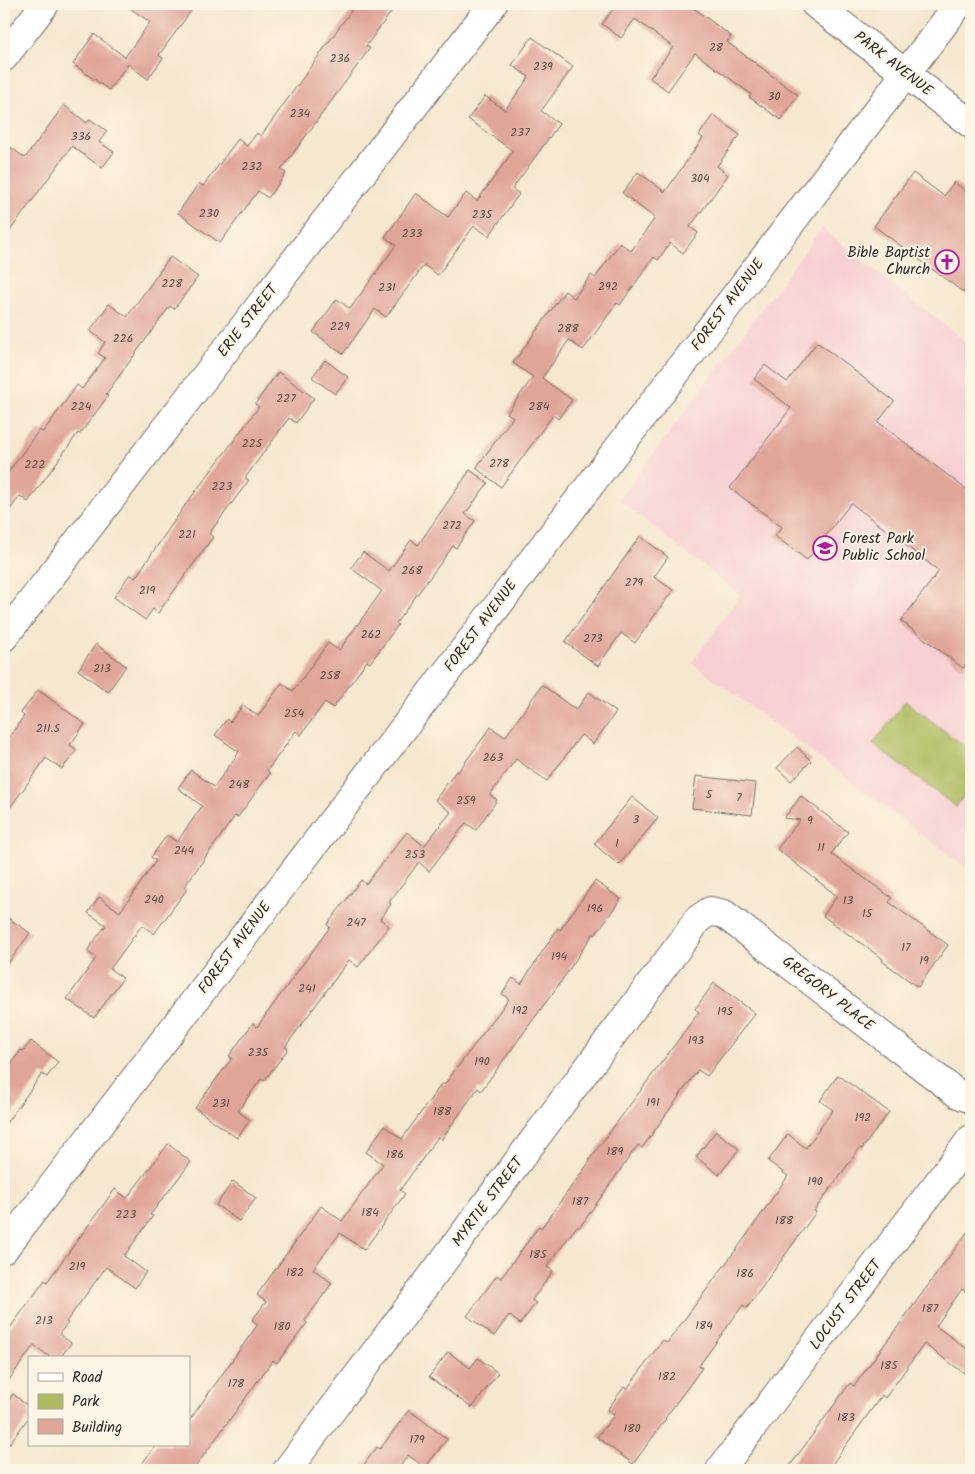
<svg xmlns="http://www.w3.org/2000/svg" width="975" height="1474" font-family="Kalam,sans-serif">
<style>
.built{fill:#f7cfd2}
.green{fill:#adbb5e;stroke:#6c7344}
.building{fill:#e0a599}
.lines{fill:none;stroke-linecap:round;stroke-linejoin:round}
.minor-casing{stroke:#726d64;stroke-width:30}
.minor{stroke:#fff;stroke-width:28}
.labels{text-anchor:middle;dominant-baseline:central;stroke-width:4;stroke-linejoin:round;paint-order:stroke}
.number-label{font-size:12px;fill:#584a46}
.street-label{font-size:15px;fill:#2b2b2b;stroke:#fcf5e5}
.poi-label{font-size:15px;fill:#2b2b2b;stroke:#fcf5e5;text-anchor:end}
</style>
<rect width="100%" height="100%" fill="#fcf5e5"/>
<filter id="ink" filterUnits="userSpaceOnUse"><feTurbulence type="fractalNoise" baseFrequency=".02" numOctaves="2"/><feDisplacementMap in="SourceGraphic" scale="10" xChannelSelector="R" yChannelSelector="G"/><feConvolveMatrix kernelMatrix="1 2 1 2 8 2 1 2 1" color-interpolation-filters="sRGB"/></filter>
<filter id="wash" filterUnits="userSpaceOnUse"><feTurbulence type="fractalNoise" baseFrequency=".0096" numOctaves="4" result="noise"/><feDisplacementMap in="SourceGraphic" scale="20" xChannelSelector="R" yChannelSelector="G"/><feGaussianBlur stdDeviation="1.12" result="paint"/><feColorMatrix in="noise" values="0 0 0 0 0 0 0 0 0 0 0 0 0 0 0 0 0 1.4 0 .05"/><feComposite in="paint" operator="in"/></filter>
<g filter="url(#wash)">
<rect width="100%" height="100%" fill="#f6e7cf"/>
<path class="built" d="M822,228L971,346V871L692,663L740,595L619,500Z"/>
<path class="green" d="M905,701L971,751V786L956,807L873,744Z"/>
<g id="blocks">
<g class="building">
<path d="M124,4H196L159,55L163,58L148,79L128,64L109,90L73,64L94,34L125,57L150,22Z"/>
<path d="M356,4H397L366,46L370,48L281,170L286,173L268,198L258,191L220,243L178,213L199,183L203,186L238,139L247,146L257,133L261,136Z"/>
<path d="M614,4H688L731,36L727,42L798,95L781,120L749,97L751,94L695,53L668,91L650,78L673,47L635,19L621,38L602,24L616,5Z"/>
<path d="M532,37L573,67L541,111L559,124L512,189L519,194L489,236L474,226L438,275L424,265L386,317L375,309L343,354L313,332L337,299L350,309L396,245L385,237L416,193L448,217L466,193L477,201L513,151L468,119L485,96L505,110L529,77L512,65Z"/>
<path d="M64,105L87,123L90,119L107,131L99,142L114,152L102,168L72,146L4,239V142L25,158Z"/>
<path d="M713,115L740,135L717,166L728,175L690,227L698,233L683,253L670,243L658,260L654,257L620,305L617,303L583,350L569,340L542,378L572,400L558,419L553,415L501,487L476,468L513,417L507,413L533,377L513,363L565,291L574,298L591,275L595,278L620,243L631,251L655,218L622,193L638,172L665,192L703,138L699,135Z"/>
<path d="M913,173L944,196L954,182L971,195V298L874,226Z"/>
<path d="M170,257L198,277L174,309L170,306L106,394L108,396L80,434L78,433L28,502L20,496L4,518V478L39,430L43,432L77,385L82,389L105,358L98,353L105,342L90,331L109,304L127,317Z"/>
<path d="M817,342L894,401L878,422L971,493V658L963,668L901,621L939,571L851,503L807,560L775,536L782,527L730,488L791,408L754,379L765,365L787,382Z"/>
<path d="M325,360L348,377L335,394L312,377Z"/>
<path d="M278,372L314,398L296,423L289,418L245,478L249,480L209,534L213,537L158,613L153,609L145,620L114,597L130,574L135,578L186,504L259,407L255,404Z"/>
<path d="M470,470L488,483L465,514L475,521L456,548L453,546L396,623L398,625L370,663L367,661L333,708L325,702L301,735L296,731L267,771L270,773L238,817L235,816L184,887L187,889L154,934L142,925L110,969L123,978L94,1018L67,999L96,958L87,951L106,925L88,913L99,897L120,912L156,861L151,857L167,835L177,842L202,806L178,788L191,770L214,787L239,752L215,735L227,719L230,722L243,705L258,716L282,683L293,691L328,643L339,650L382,591L351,568L363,552L389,571L411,540L418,545Z"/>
<path d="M640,536L668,557L654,577L673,590L635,643L621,633L598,666L565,642Z"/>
<path d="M96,644L126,666L108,692L78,670Z"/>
<path d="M542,685L576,710L589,692L616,712L593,744L581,735L547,781L516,759L490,795L497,800L476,830L466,823L429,871L419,862L389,902L391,904L380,919L389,926L358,967L349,960L285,1047L288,1049L264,1081L261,1079L238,1111L250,1120L237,1138L195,1108L232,1058L229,1056L253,1023L257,1027L330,927L327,925L361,880L366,884L407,832L424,846L451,812L435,800L456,771L458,772L491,727L505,737Z"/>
<path d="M38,690L85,724L70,745L77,750L62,769L46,758L4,816V744L24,716L21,713Z"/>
<path d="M797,747L811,761L791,781L777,768Z"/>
<path d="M696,776L756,783L752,815L692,808Z"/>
<path d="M801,796L848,832L831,854L892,898L889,902L948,945L918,987L882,961L883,959L823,916L837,896L777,849L800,820L784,818Z"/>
<path d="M632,797L658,818L619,865L594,844Z"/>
<path d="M595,881L621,899L595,935L593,934L560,983L481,1091L478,1088L441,1140L438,1137L400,1190L405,1194L364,1250L340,1233L313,1269L332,1283L305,1321L307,1323L277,1363L273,1360L193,1470H137L156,1445H189V1421L258,1324L252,1320L266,1302L257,1295L321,1206L342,1221L383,1164L366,1152L384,1126L402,1139L442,1083L444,1085L509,999L502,994L513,978L521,984L558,928L560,930Z"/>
<path d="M4,915L30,933L4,969Z"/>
<path d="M714,983L755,1013L707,1076L698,1070L642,1148L638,1145L579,1228L577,1226L547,1267L553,1271L532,1300L536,1303L520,1324L509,1315L494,1336L467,1316L497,1275L501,1278L539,1226L541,1228L590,1161L589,1160L699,1012L695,1009Z"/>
<path d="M31,1041L58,1062L47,1077L42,1074L4,1126V1073L21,1050L23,1051Z"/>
<path d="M838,1075L889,1112L862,1149L860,1148L814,1211L816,1212L747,1308L743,1305L699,1366L702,1368L665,1418L666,1419L633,1464L597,1437L614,1415L607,1410L624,1387L627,1389L663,1340L667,1343L744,1239L788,1176L768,1161L788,1134L806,1148L833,1110L820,1101Z"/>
<path d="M716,1131L739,1149L719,1175L696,1157Z"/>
<path d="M168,1144L191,1162L150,1215L153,1216L124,1256L146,1272L135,1288L106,1267L66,1322L68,1323L59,1334L71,1343L60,1358H51L34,1345L4,1387V1336L45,1280L47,1282L115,1189L127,1198Z"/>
<path d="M233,1181L256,1198L239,1221L216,1205Z"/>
<path d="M971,1227V1296L962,1289L936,1326L971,1352V1378L924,1344L885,1398L882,1395L828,1470H787L850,1383L854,1386Z"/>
<path d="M448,1352L470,1368L478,1358L498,1373L472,1408L429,1377Z"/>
<path d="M13,1394L29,1407V1417L4,1451V1407Z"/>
<path d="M409,1410L447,1439L425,1468L408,1455L401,1465L409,1470H360L377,1447L380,1449Z"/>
</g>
</g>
</g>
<g filter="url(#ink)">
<use href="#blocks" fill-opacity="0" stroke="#726d64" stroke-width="1"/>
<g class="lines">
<g class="minor-casing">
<g id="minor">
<path d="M815,4L971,124"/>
<path d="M4,57L45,4"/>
<path d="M4,637L493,4"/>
<path d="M4,1249L959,4"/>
<path d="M287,1470L688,934L697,920L710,911L724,914L958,1094L971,1099"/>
<path d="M720,1470L971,1139"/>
</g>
</g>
<use href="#minor" class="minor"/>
</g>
</g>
<defs>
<g id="church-ring" transform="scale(1.25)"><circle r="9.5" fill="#fcf5e5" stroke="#b5179e" stroke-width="1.5"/><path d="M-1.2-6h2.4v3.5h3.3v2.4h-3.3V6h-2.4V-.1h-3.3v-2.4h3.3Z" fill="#b5179e"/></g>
<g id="school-ring" transform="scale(1.25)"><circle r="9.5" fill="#fcf5e5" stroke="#b5179e" stroke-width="1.5"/><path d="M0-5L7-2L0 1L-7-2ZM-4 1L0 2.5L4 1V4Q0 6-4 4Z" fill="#b5179e"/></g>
</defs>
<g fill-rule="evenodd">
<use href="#church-ring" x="947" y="262"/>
<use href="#school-ring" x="825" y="548"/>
</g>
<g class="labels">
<g class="number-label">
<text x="716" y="47">28</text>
<text x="340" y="58">236</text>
<text x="543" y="66">239</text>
<text x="774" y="96">30</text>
<text x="300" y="113">234</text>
<text x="520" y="132">237</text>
<text x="81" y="136">336</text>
<text x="252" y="166">232</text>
<text x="700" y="178">304</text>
<text x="209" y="213">230</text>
<text x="482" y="214">235</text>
<text x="412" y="233">233</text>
<text x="172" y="283">228</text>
<text x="608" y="286">292</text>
<text x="387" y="287">231</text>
<text x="340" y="326">229</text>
<text x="568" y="328">288</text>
<text x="123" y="338">226</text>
<text x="286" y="398">227</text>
<text x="81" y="406">224</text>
<text x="539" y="406">284</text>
<text x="252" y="443">225</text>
<text x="499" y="463">278</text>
<text x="35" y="464">222</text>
<text x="222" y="486">223</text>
<text x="452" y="525">272</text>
<text x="187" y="534">221</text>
<text x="412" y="570">268</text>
<text x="634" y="582">279</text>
<text x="147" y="590">219</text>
<text x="371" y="634">262</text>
<text x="593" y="638">273</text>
<text x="102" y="668">213</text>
<text x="330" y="675">258</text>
<text x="294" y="713">254</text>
<text x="48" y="728">211.5</text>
<text x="493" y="757">263</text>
<text x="239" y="784">248</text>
<text x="709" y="794">5</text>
<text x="739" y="797">7</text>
<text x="466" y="800">259</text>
<text x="636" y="819">3</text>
<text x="810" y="820">9</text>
<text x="617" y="843">1</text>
<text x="821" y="847">11</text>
<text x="184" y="850">244</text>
<text x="415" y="854">253</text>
<text x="154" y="899">240</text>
<text x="848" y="900">13</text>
<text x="595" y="908">196</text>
<text x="867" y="913">15</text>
<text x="356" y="922">247</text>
<text x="906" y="947">17</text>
<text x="559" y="956">194</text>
<text x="924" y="960">19</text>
<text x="307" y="988">241</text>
<text x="520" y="1010">192</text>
<text x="725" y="1011">195</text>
<text x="696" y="1040">193</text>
<text x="258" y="1052">235</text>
<text x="482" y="1061">190</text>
<text x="653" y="1102">191</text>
<text x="221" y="1103">231</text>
<text x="442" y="1111">188</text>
<text x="863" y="1117">192</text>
<text x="615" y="1151">189</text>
<text x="395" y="1154">186</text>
<text x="815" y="1181">190</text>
<text x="580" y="1201">187</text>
<text x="370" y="1212">184</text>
<text x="126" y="1214">223</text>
<text x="784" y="1220">188</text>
<text x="538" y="1254">185</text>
<text x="77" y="1266">219</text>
<text x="295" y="1272">182</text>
<text x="745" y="1273">186</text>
<text x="930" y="1308">187</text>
<text x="44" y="1320">213</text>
<text x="704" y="1325">184</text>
<text x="282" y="1326">180</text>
<text x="889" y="1365">185</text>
<text x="667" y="1376">182</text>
<text x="236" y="1383">178</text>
<text x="846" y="1417">183</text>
<text x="632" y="1428">180</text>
<text x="417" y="1439">179</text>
</g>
<g class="street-label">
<text transform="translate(893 64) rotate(38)">PARK AVENUE</text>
<text transform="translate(728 305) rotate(-53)">FOREST AVENUE</text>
<text transform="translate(248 321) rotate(-52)">ERIE STREET</text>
<text transform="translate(481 626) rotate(-53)">FOREST AVENUE</text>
<text transform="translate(235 948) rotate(-53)">FOREST AVENUE</text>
<text transform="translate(828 994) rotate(38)">GREGORY PLACE</text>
<text transform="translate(488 1202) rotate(-53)">MYRTIE STREET</text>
<text transform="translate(846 1305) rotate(-53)">LOCUST STREET</text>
</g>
<g class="poi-label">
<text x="930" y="253">Bible Baptist<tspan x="930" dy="17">Church</tspan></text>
<text x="842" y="539" text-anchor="start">Forest Park<tspan x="842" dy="17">Public School</tspan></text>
</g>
</g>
<rect width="975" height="1474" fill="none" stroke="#fcf5e5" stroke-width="20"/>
<rect x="28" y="1356" width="162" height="90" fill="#fcf5e5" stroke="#a8a49b"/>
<rect x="38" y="1373" width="25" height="8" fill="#ffffff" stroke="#a8a49b"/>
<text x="72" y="1382" font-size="15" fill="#2b2b2b">Road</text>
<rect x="38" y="1394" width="25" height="15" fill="#adbb5e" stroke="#a8a49b"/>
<text x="72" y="1406" font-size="15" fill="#2b2b2b">Park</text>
<rect x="38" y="1419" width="25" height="15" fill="#e0a599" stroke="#a8a49b"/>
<text x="72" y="1432" font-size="15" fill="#2b2b2b">Building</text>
</svg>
